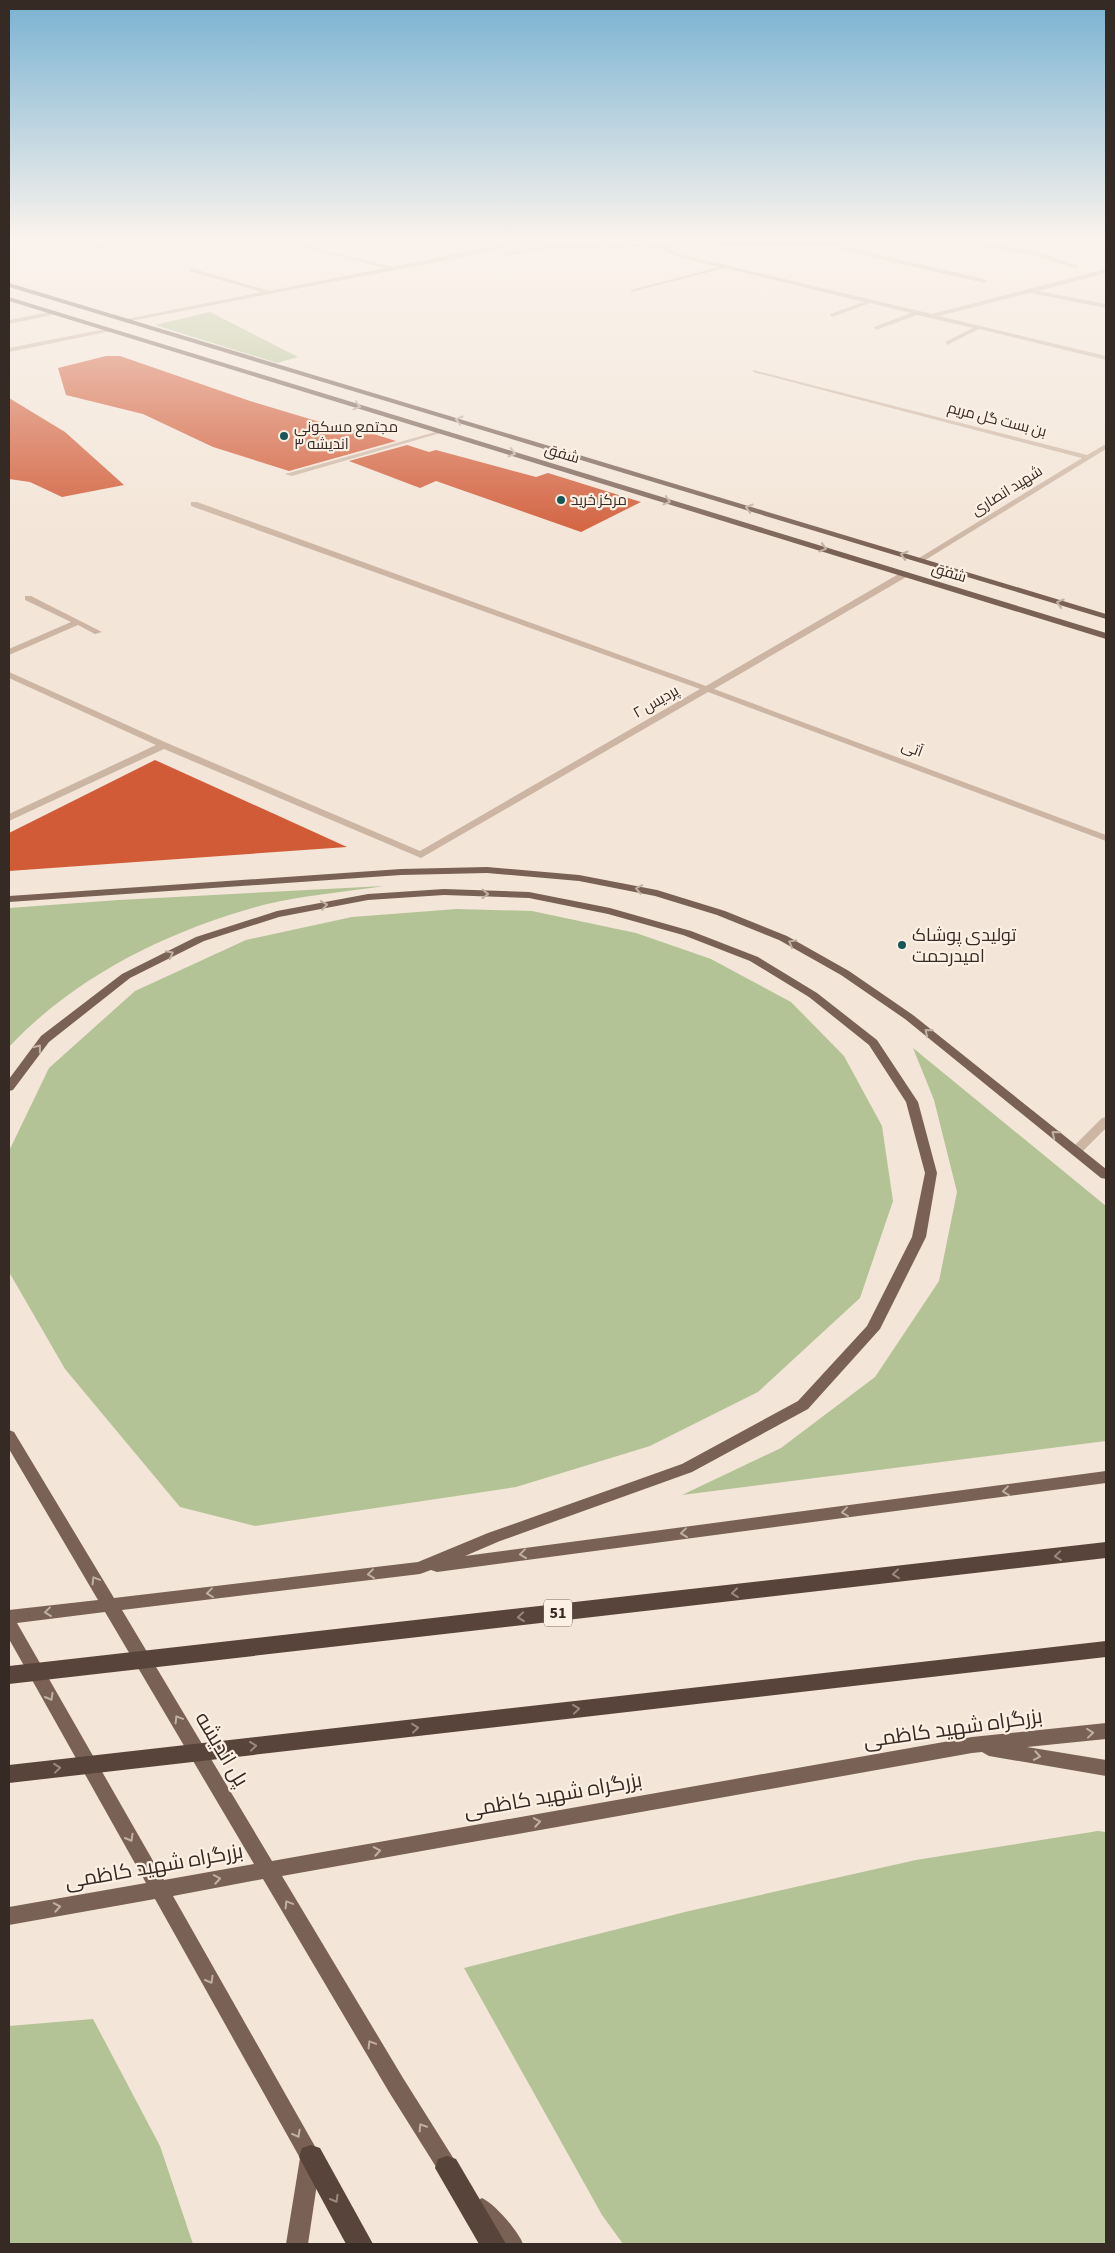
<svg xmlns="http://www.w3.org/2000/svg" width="1115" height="2253" font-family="'Source Sans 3',Cairo,sans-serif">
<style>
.green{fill:#b4c396}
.building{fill:#d15b37}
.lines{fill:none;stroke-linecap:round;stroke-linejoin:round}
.minor{fill:#ccb5a2;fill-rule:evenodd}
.major{fill:#796155;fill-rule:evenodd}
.highway{fill:#58443b;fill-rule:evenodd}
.oneway{stroke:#c0b0a3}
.oneway2{stroke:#99897e}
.poi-dot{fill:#17575a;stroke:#fbf0e3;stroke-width:2}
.labels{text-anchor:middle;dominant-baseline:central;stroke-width:4.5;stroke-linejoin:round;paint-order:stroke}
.far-street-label{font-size:15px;fill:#362a25;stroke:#fbf0e3}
.far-poi-label{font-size:15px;fill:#362a25;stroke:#fbf0e3;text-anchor:start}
.shield{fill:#fbf0e3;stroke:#71655e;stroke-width:1}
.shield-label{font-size:16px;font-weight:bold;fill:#362a25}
.poi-label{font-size:18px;fill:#362a25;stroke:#fbf0e3;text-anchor:start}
.near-street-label{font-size:21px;fill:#362a25;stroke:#fbf0e3}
</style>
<rect width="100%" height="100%" fill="#f3e5d7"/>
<g class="green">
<path d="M210,312L298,357L277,363L155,325Z"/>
<path d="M384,886C345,892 305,895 267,904C172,929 76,975 9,1047V908L119,900Z"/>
<path d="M457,909L532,911L636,933L711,959L791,1002L844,1056L882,1126L893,1201L860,1298L758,1392L650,1446L516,1487L255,1526L180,1507L65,1369L9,1272V1151L49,1068L135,991L246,940L352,917Z"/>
<path d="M913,1048L1106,1206V1441L682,1495L781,1448L875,1377L939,1281L957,1192L934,1100Z"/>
<path d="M1098,1831L1106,1832V2244H623L602,2215L464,1968L689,1911L916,1860Z"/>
<path d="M93,2019L160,2146L193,2244H9V2026Z"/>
</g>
<g class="building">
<path d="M106,356H120L250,401L350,431L358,429L396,441L289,471L213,447L143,414L66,395L58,368Z"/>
<path d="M9,398L65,432L124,485L62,497L30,482L9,479Z"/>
<path d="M407,445L429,452L436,450L536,477L548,473L641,502L581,532L436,481L420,488L349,461Z"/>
<path d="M155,760L347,847L9,871V833Z"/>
</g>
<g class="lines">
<g class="minor">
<path d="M63,237H71L111,248L108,250Z"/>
<path d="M262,237H269L393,267L539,237H547L467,256L125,322L122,320L262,292L189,271L191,268L269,291L386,268Z"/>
<path d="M615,237H628L646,240L643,242Z"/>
<path d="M966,237H985L903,245L663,247L683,255L932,314L1106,269V273L1038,291L1106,304V308L1030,293L939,316L1106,356V360L979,329L947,345L945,342L973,328L917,315L876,330L874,327L911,313L870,303L832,317L830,314L864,302L725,268L631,292V290L719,267L679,257L654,247H595L576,250L558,247L505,256L502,254L549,246L546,244L549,242L576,246L604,242L607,244L903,241Z"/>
<path d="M965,241L1029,250L1079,266L1076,268L1028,254L963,244Z"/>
<path d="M844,247L984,279L987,281L984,283L842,250Z"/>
<path d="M55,311L57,314L9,324V320Z"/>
<path d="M110,328L112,331L9,352V348Z"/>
<path d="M753,370L1087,455L1106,444V449L922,562H919V558L1082,458L753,372Z"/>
<path d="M439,431L444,432L292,476L285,474Z"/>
<path d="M191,502H197L706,686L902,572H908V576L714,689L1106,835V841L708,692L421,858L164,749L9,821V814L156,745L9,678V672L167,743L420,851L700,689L191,506Z"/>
<path d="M25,596H31L102,632L95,634L78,625L9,655V649L71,622L25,600Z"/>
<path d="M1106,1117V1128L1080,1154H1072L1070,1151L1072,1148L1102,1118Z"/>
</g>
<g class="major">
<path d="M9,283L1106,614V619L9,287Z"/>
<path d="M9,297L1106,633V639L9,301Z"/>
<path d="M487,867L579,875L657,890L725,911L787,936L849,971L913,1015L1106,1169V1179L1101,1178L905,1019L841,975L779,940L717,915L655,896L579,881L487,873L401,875L9,902V896L401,869Z"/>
<path d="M444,889L529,892L610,908L691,931L758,957L817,993L877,1040L918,1102L937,1173L926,1237L880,1329L808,1409L692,1472L500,1541L465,1556L1106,1471V1483L437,1572L431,1570L420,1574L122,1610L272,1861L972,1737L1106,1723V1739L1027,1747L1106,1760V1776L989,1756L982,1752L972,1753L282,1876L403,2078L457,2164L460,2171L457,2178L450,2181L443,2178L389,2092L263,1879L173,1896L321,2157L308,2244H286L300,2158L155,1899L9,1925V1907L146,1883L9,1639V1610L98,1600L9,1449V1430L14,1432L114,1598L418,1562L488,1533L682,1464L798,1401L867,1326L912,1237L925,1173L906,1102L869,1045L809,997L750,961L683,935L608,914L529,898L444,895L368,900L279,917L204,941L130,978L49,1042L13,1090L9,1091V1079L41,1036L122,974L196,937L277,911L368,894ZM105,1612L254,1864L164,1880L17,1623Z"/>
<path d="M482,2198C495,2204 518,2231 523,2244H498L475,2216L471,2209L475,2202Z"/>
</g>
<g class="highway">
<path d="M1106,1542V1558L9,1684V1666Z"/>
<path d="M1106,1641V1657L9,1783V1765Z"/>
<path d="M311,2145L320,2148L373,2244H346L299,2157L302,2148Z"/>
<path d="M447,2156L456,2159L506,2244H479L435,2168L438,2159Z"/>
</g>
</g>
<defs><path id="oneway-chevron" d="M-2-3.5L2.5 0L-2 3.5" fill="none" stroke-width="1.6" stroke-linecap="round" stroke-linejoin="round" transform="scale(1.25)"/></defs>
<g class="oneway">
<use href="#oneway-chevron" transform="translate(357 406) rotate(17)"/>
<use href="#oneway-chevron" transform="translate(459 420) rotate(-163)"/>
<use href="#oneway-chevron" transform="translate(512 453) rotate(17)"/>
<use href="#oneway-chevron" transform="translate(667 501) rotate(17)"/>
<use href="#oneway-chevron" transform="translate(749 508) rotate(-163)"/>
<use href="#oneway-chevron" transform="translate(823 548) rotate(17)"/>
<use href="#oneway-chevron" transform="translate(904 555) rotate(-163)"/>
<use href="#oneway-chevron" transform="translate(1060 603) rotate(-163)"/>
<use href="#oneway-chevron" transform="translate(639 889) rotate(-169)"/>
<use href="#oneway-chevron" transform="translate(485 894) rotate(2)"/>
<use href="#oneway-chevron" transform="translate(324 905) rotate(-10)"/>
<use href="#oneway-chevron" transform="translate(792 943) rotate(-151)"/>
<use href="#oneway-chevron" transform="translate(170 954) rotate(-27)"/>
<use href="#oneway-chevron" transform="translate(928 1032) rotate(-141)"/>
<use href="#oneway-chevron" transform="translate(38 1048) rotate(-52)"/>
<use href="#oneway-chevron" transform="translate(1055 1134) rotate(-141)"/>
<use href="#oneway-chevron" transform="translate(1006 1491) rotate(173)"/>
<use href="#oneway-chevron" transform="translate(845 1512) rotate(173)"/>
<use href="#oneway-chevron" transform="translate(684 1533) rotate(173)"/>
<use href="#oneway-chevron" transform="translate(523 1554) rotate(173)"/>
<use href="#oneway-chevron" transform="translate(371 1574) rotate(173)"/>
<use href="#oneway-chevron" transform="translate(95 1580) rotate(-121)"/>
<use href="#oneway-chevron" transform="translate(210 1593) rotate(173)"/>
<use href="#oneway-chevron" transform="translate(48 1612) rotate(173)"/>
<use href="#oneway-chevron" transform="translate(50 1697) rotate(60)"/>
<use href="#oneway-chevron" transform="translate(178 1719) rotate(-121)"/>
<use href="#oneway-chevron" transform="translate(1090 1733) rotate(-6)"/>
<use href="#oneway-chevron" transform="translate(1037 1756) rotate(10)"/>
<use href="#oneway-chevron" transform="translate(537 1822) rotate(-10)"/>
<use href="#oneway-chevron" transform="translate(130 1838) rotate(60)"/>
<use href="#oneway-chevron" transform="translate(377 1851) rotate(-10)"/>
<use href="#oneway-chevron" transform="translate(217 1879) rotate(-10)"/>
<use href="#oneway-chevron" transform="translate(288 1904) rotate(-121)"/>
<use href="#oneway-chevron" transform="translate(57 1907) rotate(-10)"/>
<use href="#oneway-chevron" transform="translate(210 1980) rotate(60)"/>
<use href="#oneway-chevron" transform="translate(371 2044) rotate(-121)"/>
<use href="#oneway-chevron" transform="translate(422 2127) rotate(-122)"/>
<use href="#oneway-chevron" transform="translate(297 2134) rotate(61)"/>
</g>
<g class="oneway2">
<use href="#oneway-chevron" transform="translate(1058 1556) rotate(174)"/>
<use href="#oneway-chevron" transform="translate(896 1574) rotate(174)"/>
<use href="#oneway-chevron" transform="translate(735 1593) rotate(174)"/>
<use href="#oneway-chevron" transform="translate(521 1617) rotate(174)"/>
<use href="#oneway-chevron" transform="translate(576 1709) rotate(-6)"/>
<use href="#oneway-chevron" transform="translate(415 1728) rotate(-6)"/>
<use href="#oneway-chevron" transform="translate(253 1746) rotate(-6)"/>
<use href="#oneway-chevron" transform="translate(57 1768) rotate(-6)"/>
<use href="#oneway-chevron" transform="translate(335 2199) rotate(60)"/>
</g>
<linearGradient id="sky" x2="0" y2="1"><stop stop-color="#79b2d2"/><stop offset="0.43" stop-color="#faf3ed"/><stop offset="1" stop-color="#faf3ed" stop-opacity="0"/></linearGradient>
<rect width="1115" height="552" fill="url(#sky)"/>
<g class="poi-dot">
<circle cx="284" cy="436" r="5"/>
<circle cx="561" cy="500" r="5"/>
<circle cx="902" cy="945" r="5"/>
</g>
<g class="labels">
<g class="far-street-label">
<text transform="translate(997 420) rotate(14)">بن بست گل مریم</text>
<text transform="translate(562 454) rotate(17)">شفق</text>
<text transform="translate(1007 491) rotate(-32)">شهید انصاری</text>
<text transform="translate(949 573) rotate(17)">شفق</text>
<text transform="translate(656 702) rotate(-30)">پردیس ۲</text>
<text transform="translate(912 749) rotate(20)">آتی</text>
</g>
<g class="far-poi-label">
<text x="294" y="427">مجتمع مسکونی<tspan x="294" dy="17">اندیشه ۳</tspan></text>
<text x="571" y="500">مرکز خرید</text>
</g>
<rect class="shield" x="544" y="1599.5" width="28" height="27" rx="4"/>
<g class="shield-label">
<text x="558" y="1613">51</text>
</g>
<g class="poi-label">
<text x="912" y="935">تولیدی پوشاک<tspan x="912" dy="21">امیدرحمت</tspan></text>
</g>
<g class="near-street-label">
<text transform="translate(953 1728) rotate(-8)">بزرگراه شهید کاظمی</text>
<text transform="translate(222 1749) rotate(59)">پل اندیشه</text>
<text transform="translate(553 1795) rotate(-10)">بزرگراه شهید کاظمی</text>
<text transform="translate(154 1866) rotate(-10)">بزرگراه شهید کاظمی</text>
</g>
</g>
<rect width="1115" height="2253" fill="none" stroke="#362a25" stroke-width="20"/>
</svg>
